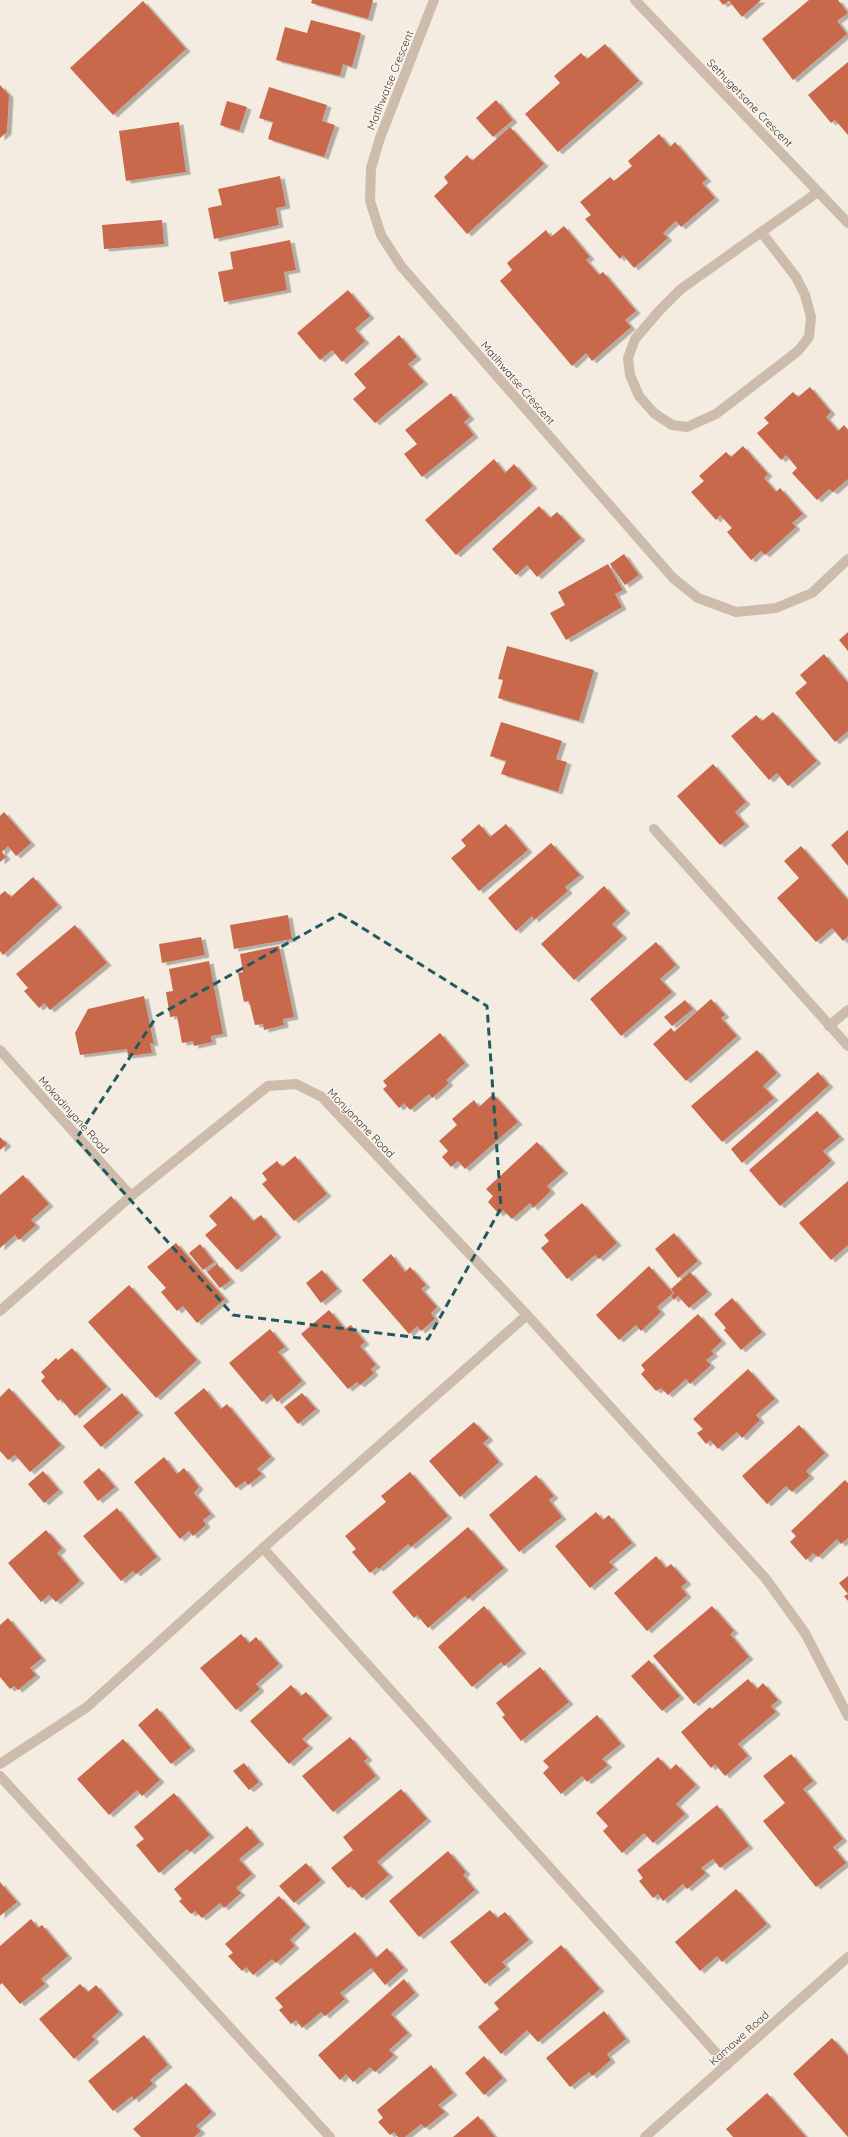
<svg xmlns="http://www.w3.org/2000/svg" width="848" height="2137" font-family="Quicksand,sans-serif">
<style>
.building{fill:#c8694b;filter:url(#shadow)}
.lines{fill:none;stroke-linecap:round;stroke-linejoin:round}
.street{stroke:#cdbbac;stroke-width:10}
.marked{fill:none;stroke:#1f5a5e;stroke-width:3;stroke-dasharray:8 5;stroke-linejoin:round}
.labels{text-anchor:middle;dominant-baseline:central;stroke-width:3;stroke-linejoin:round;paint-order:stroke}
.street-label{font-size:11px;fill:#3b302b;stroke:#fbf5ee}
</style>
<defs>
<filter id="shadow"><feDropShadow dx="4.5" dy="2.5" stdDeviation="0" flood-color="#0004"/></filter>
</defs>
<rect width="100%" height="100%" fill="#f4ebe1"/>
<g class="building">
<path d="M312,0H373L368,19L311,3Z"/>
<path d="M719,0H761L742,17L729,1L723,5Z"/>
<path d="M809,0H838L848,13L837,21L847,34L793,80L762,39Z"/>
<path d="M143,1L186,49L113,115L70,68Z"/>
<path d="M311,20L361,33L352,67L343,64L340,76L276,60L285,27L307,33Z"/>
<path d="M605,44L639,81L558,152L525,114L560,83L554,76L581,53L587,59Z"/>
<path d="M848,62V135L835,120L831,123L808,95Z"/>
<path d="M0,85L9,95L7,132L0,138Z"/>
<path d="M269,87L327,105L322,121L335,125L324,157L268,139L273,122L259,118Z"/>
<path d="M496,100L513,120L493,137L476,118Z"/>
<path d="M227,101L247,107L239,131L220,125Z"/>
<path d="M179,122L186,172L126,181L119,131Z"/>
<path d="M510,127L544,164L467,234L434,196L448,183L444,177L467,155L472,161Z"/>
<path d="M659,134L670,147L675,142L707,179L702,183L715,198L681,227L676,221L663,233L668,238L634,268L623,255L620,259L585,219L591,215L580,202L610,177L614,181L632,166L628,161Z"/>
<path d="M280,176L286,206L276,208L279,225L214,239L208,208L222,205L218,189Z"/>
<path d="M162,220L164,244L104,249L102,225Z"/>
<path d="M564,226L590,257L586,260L599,275L603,272L636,311L625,320L631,327L592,361L586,353L572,366L500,281L512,270L507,263L546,230L551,237Z"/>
<path d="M290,240L296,270L284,272L287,290L224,302L218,272L233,269L230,252Z"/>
<path d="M348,290L370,316L355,329L365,341L342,362L332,350L320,360L297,333Z"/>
<path d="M399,335L417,357L408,364L424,382L375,423L353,399L366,388L354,374Z"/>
<path d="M810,387L831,412L826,417L838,431L844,425L848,430V479L833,492L829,489L817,500L792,473L797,468L786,455L781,460L757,433L769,423L764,418L793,392L798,397Z"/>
<path d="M451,393L470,417L464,422L474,435L422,477L404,454L417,444L405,430Z"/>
<path d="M743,446L768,474L764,478L776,492L780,488L803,514L792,523L796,527L765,555L761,551L751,560L727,532L732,528L720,515L716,520L691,492L704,481L699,476L726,452L731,457Z"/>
<path d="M494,459L505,473L514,464L533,486L456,555L425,520Z"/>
<path d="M539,506L550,518L557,512L581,538L537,577L527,565L516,575L492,549Z"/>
<path d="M624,554L639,575L625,585L610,564Z"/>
<path d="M608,564L623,590L615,594L622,607L566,640L550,613L565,605L558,592Z"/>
<path d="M848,632V651L839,640Z"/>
<path d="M507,646L594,670L579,721L498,698L503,680L498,679Z"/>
<path d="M824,654L848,683V731L835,742L795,693L807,683L800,675Z"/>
<path d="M773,712L817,761L788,786L777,773L769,780L731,736L756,715L762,721Z"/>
<path d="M501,722L562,741L556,759L567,762L558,792L501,774L506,761L490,756Z"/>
<path d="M713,764L746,802L735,812L745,824L720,845L677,796Z"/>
<path d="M4,812L31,843L16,856L8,846L2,852L6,857L0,862V816Z"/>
<path d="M479,824L490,837L506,824L528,850L479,891L451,858L466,846L461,840Z"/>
<path d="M848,830V866L831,845Z"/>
<path d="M551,843L580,875L565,887L568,891L534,920L532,916L516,931L488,898Z"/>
<path d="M801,846L848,900V936L843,941L832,928L816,942L777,898L799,878L784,861Z"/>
<path d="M33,877L58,905L3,955L0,951V895L5,891L11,897Z"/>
<path d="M604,886L626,911L612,924L623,936L574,980L541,944Z"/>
<path d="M288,915L292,939L234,949L230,925Z"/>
<path d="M75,925L107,963L50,1010L44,1003L39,1008L24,991L28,988L16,974Z"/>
<path d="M201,937L205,955L162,963L159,944Z"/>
<path d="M656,942L676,965L660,979L672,992L621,1036L590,999Z"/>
<path d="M279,946L294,1017L283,1019L284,1025L264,1030L263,1024L255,1025L249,1001L244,1002L238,973L243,972L240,954Z"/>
<path d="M209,961L223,1034L211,1036L212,1042L194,1046L193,1041L182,1043L177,1016L170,1017L166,992L173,991L169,969Z"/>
<path d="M144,996L154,1044L150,1043L152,1053L128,1056L127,1049L80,1055L75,1033L88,1009Z"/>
<path d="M711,999L725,1015L721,1018L737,1036L686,1081L653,1044L671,1028L674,1032Z"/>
<path d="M685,1000L693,1009L672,1026L664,1017Z"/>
<path d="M440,1033L465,1063L446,1080L449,1083L432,1098L429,1094L410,1110L404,1103L399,1108L383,1089L387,1086L383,1081Z"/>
<path d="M757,1050L777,1073L763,1086L774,1098L722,1142L691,1106Z"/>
<path d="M818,1072L829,1085L742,1163L731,1149Z"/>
<path d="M493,1094L518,1122L465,1169L458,1161L451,1167L442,1157L448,1151L439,1141L457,1125L452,1119L474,1100L479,1107Z"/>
<path d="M817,1111L840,1137L823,1151L831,1161L780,1206L749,1170Z"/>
<path d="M0,1137L7,1144L0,1150Z"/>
<path d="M537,1142L564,1171L547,1186L551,1191L533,1208L530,1203L512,1219L503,1210L499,1214L488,1202L493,1196L486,1189Z"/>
<path d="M295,1156L327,1194L294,1221L262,1184L267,1180L262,1173L277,1161L282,1167Z"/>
<path d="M23,1175L49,1204L31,1220L36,1225L19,1240L15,1235L0,1248V1195Z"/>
<path d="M848,1181V1245L831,1260L799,1223Z"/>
<path d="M231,1196L253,1221L261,1215L277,1235L237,1270L205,1235L217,1225L209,1216Z"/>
<path d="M582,1203L617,1243L599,1259L595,1255L567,1279L541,1248L549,1241L544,1235Z"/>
<path d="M674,1233L698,1261L678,1278L655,1249Z"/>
<path d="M176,1243L225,1299L197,1323L183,1306L177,1311L161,1292L166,1288L147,1267Z"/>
<path d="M200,1244L214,1262L203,1270L189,1253Z"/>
<path d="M391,1254L405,1272L410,1267L426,1285L421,1289L437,1307L431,1313L435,1319L421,1331L417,1326L409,1334L362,1280Z"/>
<path d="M217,1264L231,1280L220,1288L207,1272Z"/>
<path d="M649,1266L673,1293L657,1307L661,1312L641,1331L636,1325L619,1340L596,1315Z"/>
<path d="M322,1270L338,1289L321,1303L306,1283Z"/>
<path d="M690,1272L708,1292L689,1308L678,1296L674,1300L671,1296L674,1293L671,1289Z"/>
<path d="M129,1285L197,1360L156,1398L88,1322Z"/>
<path d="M732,1298L762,1332L741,1350L724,1330L726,1328L714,1314Z"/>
<path d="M329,1310L345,1329L351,1325L365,1342L360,1346L376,1365L371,1369L374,1373L360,1385L357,1382L348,1389L301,1334Z"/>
<path d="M698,1314L722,1341L711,1351L714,1354L706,1360L711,1365L690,1384L686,1379L668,1395L661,1388L656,1391L641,1374L645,1370L641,1365Z"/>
<path d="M270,1329L285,1347L278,1352L302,1381L277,1402L271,1394L262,1402L229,1363Z"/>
<path d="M72,1348L107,1387L75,1416L61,1399L58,1401L41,1381L45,1377L41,1372L56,1358L58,1360Z"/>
<path d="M748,1369L775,1399L756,1415L760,1420L742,1438L737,1432L718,1449L710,1440L706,1444L697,1433L703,1429L693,1419Z"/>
<path d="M9,1388L61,1445L30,1472L15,1455L8,1460L0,1451V1397Z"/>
<path d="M204,1388L221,1409L227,1404L271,1457L257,1469L262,1474L248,1485L245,1481L236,1488L174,1413Z"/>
<path d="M122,1393L139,1413L101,1447L83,1426Z"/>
<path d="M302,1393L316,1409L298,1424L284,1407Z"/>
<path d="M474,1422L489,1438L483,1443L499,1462L460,1497L429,1461Z"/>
<path d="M799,1425L825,1453L806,1471L810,1476L792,1492L786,1486L767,1504L742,1476Z"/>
<path d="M164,1457L177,1474L184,1468L199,1487L194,1493L211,1514L203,1520L206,1525L193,1536L189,1531L180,1539L134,1482Z"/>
<path d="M99,1468L115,1487L98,1501L83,1482Z"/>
<path d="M43,1471L59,1490L44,1503L28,1484Z"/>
<path d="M410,1472L448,1516L411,1547L408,1544L379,1569L377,1567L370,1573L352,1552L356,1549L345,1536L386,1502L381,1496Z"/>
<path d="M536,1475L554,1496L549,1500L562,1517L519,1552L489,1515Z"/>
<path d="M845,1480L848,1483V1538L841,1544L837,1539L818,1557L813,1553L806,1560L790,1542L796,1536L791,1531Z"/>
<path d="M117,1508L157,1557L136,1574L133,1571L121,1581L83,1536Z"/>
<path d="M596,1512L603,1520L609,1515L632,1543L609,1562L614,1567L590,1588L555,1546Z"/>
<path d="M468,1527L504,1568L468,1599L465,1596L428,1628L417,1615L414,1618L392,1592Z"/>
<path d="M46,1530L62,1548L57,1553L80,1581L56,1602L49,1595L41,1602L8,1563Z"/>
<path d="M656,1556L666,1568L671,1564L687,1582L681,1587L687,1595L647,1631L614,1593Z"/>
<path d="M848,1576V1601L844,1596L848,1594L839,1583Z"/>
<path d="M484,1606L522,1651L504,1666L501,1662L472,1687L438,1647Z"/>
<path d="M712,1606L734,1631L730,1634L749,1657L694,1704L653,1656Z"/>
<path d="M8,1618L42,1658L30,1668L36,1675L18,1690L14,1686L10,1689L0,1677V1625Z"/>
<path d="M241,1634L249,1643L256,1637L279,1664L256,1684L260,1689L236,1710L200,1668Z"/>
<path d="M649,1660L680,1696L662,1711L631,1676Z"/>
<path d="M540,1667L569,1702L521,1741L502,1717L505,1715L496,1703Z"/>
<path d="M748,1679L757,1689L763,1683L778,1700L771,1706L776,1712L738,1744L748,1756L725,1776L715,1764L711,1768L681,1732L710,1707L712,1709Z"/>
<path d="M291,1685L301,1696L306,1692L328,1716L302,1739L309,1746L289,1764L250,1721Z"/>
<path d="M157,1708L191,1748L171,1764L138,1725Z"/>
<path d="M597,1715L621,1744L602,1759L608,1765L587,1782L582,1776L561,1794L543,1773L549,1767L543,1761Z"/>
<path d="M350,1737L368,1758L364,1761L376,1776L333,1812L302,1776Z"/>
<path d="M123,1739L160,1780L142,1796L137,1790L109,1815L77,1779Z"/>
<path d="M791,1754L813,1781L803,1789L843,1839L833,1847L846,1863L816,1887L763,1821L785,1803L763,1776Z"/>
<path d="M658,1757L670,1770L676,1764L696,1785L676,1804L685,1814L653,1843L644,1833L622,1853L603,1831L608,1826L596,1813Z"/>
<path d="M244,1763L259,1782L249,1790L233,1771Z"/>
<path d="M401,1789L427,1819L377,1862L389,1875L362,1898L351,1886L348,1888L331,1868L353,1850L343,1837Z"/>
<path d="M174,1793L210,1835L190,1852L187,1849L159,1873L136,1845L144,1839L134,1827Z"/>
<path d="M717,1805L749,1846L720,1868L713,1859L701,1868L706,1873L687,1889L683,1884L663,1901L658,1894L653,1898L639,1881L643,1878L637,1870Z"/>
<path d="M247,1826L260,1842L239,1859L252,1874L236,1888L241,1893L224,1908L220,1903L202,1918L195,1911L191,1914L179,1901L182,1899L174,1889Z"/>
<path d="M448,1851L466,1872L463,1875L475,1890L419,1937L389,1901Z"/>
<path d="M306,1863L321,1880L294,1903L279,1886Z"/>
<path d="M0,1882L17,1902L0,1916Z"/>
<path d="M736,1889L767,1924L722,1962L717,1956L700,1971L675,1942Z"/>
<path d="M279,1896L306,1925L290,1940L295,1946L276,1963L272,1959L253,1975L246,1967L242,1971L228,1956L233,1953L225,1944Z"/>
<path d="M490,1910L497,1918L505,1912L529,1940L502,1962L506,1967L485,1984L450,1942Z"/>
<path d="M31,1919L38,1928L42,1925L68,1956L41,1979L45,1984L20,2004L2,1983L0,1985V1946Z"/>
<path d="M355,1932L376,1958L387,1948L404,1968L385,1985L371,1968L340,1993L345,1999L325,2016L321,2012L302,2028L296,2020L291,2024L279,2010L283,2007L275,1998Z"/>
<path d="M561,1945L600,1989L538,2042L527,2030L501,2054L478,2027L499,2009L494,2003Z"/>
<path d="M404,1979L415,1993L391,2014L408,2033L389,2050L394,2055L375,2072L370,2067L353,2082L346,2074L340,2080L318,2055Z"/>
<path d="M80,1984L88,1992L96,1985L119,2012L92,2036L95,2040L74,2059L39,2019Z"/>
<path d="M604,2011L626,2039L607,2054L611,2060L592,2076L589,2072L570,2087L546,2058Z"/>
<path d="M144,2035L168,2065L150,2080L153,2084L134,2100L132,2096L113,2111L88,2081Z"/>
<path d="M832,2038L848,2056V2137L793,2074Z"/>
<path d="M484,2056L503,2078L484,2095L465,2073Z"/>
<path d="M431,2065L453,2093L438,2105L445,2112L425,2128L421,2124L405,2137H398L394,2132L390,2135L378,2122L383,2118L377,2110Z"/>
<path d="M186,2083L212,2112L196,2126L201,2131L194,2137H141L133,2129Z"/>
<path d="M767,2093L806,2137H733L726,2129Z"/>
<path d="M478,2116L495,2137H453Z"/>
</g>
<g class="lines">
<g class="street">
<path d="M434,0L380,138L371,168L370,201L381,235L401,266L673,578L698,598L736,612L776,608L812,593L848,559"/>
<path d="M635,0L848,223"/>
<path d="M762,233L796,277L805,295L811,317L809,337L798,351L716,414L687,427L672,425L654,413L639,396L630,375L628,358L635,339L659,311L681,289L818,192"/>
<path d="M654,829L848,1046"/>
<path d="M829,1026L848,1010"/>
<path d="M0,1050L131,1196"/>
<path d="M0,1311L131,1196L268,1086L296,1084L322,1097L527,1315L766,1579L805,1633L848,1716"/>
<path d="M263,1548L727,2065"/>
<path d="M0,1764L87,1707L263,1548L527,1315"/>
<path d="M0,1776L330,2137"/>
<path d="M645,2137L848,1957"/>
</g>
</g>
<path class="marked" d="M340,914L487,1006L501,1208L428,1339L233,1315L76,1139L157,1016Z"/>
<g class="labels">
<g class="street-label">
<text transform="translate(390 80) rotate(-68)">Matlhwatse Crescent</text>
<text transform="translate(750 103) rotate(46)">Sethugetsane Crescent</text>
<text transform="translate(518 383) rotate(49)">Matlhwatse Crescent</text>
<text transform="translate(74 1115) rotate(48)">Mokadinyane Road</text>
<text transform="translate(361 1123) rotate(46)">Monyanane Road</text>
<text transform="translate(739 2038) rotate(-42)">Kamawe Road</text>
</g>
</g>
</svg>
